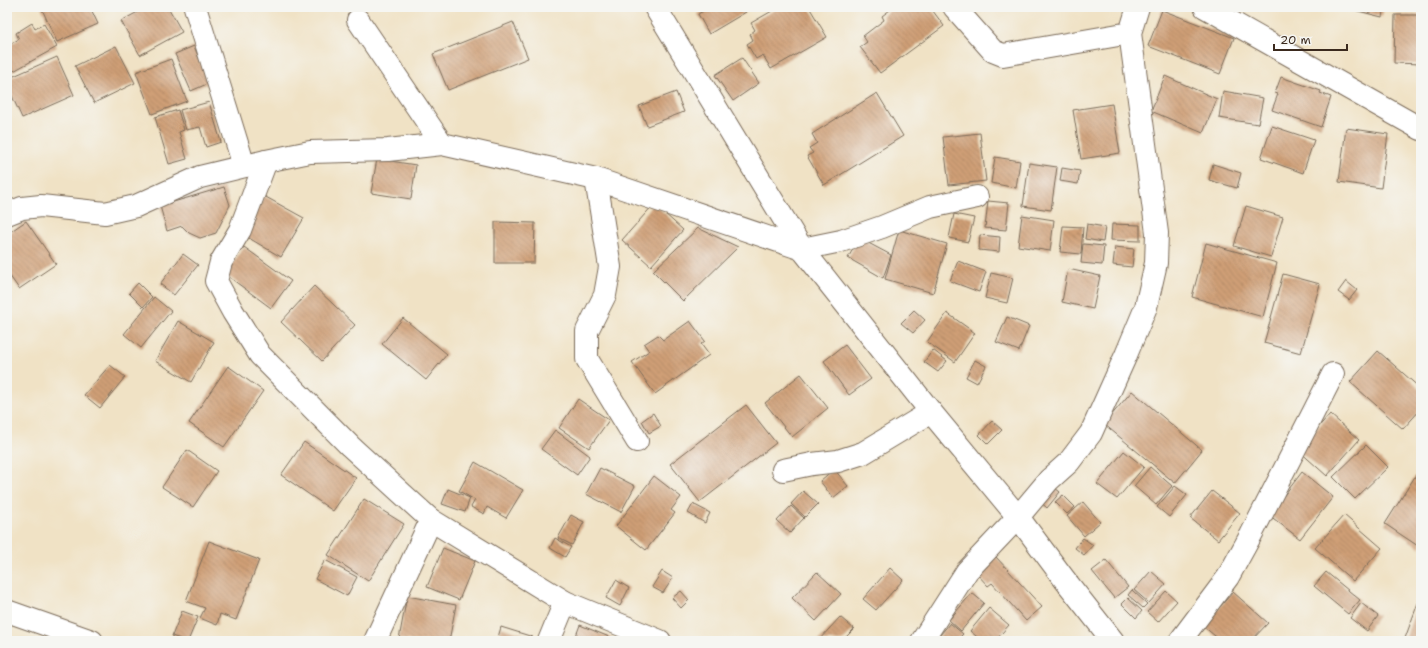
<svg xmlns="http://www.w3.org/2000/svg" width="1428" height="648" font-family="'Shantell Sans',sans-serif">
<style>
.building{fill:url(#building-back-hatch)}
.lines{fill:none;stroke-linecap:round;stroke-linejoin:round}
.street-casing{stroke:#7a6a58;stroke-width:24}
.street{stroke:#fff;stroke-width:22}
</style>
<defs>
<pattern id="building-back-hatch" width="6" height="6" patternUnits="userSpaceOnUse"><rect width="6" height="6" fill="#cf9f76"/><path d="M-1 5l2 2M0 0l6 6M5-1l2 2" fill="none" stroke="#a98260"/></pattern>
</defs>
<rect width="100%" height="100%" fill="#f6f6f2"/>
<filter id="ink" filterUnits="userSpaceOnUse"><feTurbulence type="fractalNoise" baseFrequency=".025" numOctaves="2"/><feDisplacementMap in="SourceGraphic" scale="8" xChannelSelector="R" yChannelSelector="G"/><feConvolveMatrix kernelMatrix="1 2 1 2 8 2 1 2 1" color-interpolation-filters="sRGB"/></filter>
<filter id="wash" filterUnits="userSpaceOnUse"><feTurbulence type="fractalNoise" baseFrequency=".012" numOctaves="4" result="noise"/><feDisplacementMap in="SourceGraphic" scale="16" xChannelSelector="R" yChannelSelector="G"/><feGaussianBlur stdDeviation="0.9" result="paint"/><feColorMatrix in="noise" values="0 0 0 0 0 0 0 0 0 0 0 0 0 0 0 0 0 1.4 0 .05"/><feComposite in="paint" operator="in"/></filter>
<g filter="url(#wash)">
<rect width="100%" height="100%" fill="#f0e2c5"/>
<g id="blocks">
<g class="building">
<path d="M41,7H90L98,24L57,42Z"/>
<path d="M147,7H168L182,32L140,55L121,21Z"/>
<path d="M710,7H743L746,12L709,34L698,14Z"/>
<path d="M779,7H809L827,37L771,69L763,55L756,59L747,44L753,40L750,34L755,30L751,23Z"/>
<path d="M894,7H930L944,26L880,73L860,47L867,42L863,36L884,20L882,16Z"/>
<path d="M1342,7H1384L1382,17Z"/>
<path d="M1162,10L1234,38L1220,74L1148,46Z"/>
<path d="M1395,15H1421V64L1394,63Z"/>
<path d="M513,22L528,58L448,90L433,54Z"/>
<path d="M32,23L35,29L44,24L57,47L10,73L7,67V46L19,39L16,33Z"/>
<path d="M116,46L135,83L94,103L75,66Z"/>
<path d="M194,46L209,83L191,91L175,54Z"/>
<path d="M57,57L74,95L22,118L7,85V79Z"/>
<path d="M742,58L759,83L733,101L715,75Z"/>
<path d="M171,59L187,101L152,114L136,72Z"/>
<path d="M1165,76L1217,99L1203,133L1151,111Z"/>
<path d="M1281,77L1321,91L1320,93L1331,97L1321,127L1272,110L1278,94L1275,93Z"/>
<path d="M1223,91L1263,98L1258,124L1219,118Z"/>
<path d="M676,92L684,112L647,126L639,106Z"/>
<path d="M877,93L903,136L824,185L807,156L813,153L809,148L817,143L812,134Z"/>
<path d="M209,102L221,142L206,147L200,127L186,130L180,110Z"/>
<path d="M1112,104L1120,153L1081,159L1073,110Z"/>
<path d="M178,110L184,130L179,132L187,159L169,164L155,117Z"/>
<path d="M1272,126L1314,140L1303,173L1261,158Z"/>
<path d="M1346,128L1388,134L1381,188L1339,182Z"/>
<path d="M980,133L986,181L949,185L943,137Z"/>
<path d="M995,157L1020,161L1016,188L991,183Z"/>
<path d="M377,159L416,165L411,199L371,193Z"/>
<path d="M1029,163L1057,167L1051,210L1023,206Z"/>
<path d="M1213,164L1241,173L1237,188L1209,180Z"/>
<path d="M1062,168L1080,171L1078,184L1060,181Z"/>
<path d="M224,187L230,205L216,233L200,238L189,233L182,226L167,231L160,206Z"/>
<path d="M264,196L304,218L281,257L242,234Z"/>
<path d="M988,201L1009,203L1006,230L985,228Z"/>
<path d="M654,204L683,230L651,266L622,240Z"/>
<path d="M1246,206L1283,217L1271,257L1234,246Z"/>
<path d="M954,214L974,218L968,242L949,238Z"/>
<path d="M1022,215L1054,220L1050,251L1018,246Z"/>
<path d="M26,221L56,264L19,289L7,272V234Z"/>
<path d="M495,222L535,223L534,263H495Z"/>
<path d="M1087,224L1105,227L1103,242L1085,239Z"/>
<path d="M1112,224L1140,225V241L1111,240Z"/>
<path d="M1063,226L1083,227L1081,254L1060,252Z"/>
<path d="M698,228L738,247L683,301L653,271Z"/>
<path d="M899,230L947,244L933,293L885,279Z"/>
<path d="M980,235L1000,237L999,252L979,250Z"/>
<path d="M859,238L891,255L883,278L848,258Z"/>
<path d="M1206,243L1277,263L1263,317L1192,297Z"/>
<path d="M1083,244L1104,246L1102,265L1081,263Z"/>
<path d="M244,247L291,281L271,308L225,274Z"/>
<path d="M1115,247L1134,249L1132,267L1113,265Z"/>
<path d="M183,254L198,265L174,295L160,284Z"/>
<path d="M958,261L986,272L979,292L950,281Z"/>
<path d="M1068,269L1100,276L1093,309L1062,302Z"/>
<path d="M991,273L1013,278L1007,303L985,298Z"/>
<path d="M1283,274L1320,284L1301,353L1264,343Z"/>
<path d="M1346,281L1357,290L1349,300L1338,292Z"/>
<path d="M138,283L152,297L143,307L129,293Z"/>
<path d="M314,286L355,325L322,361L281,322Z"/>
<path d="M154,297L171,311L141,348L124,334Z"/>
<path d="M914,310L925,320L913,333L901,323Z"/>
<path d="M947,313L975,333L955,362L927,342Z"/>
<path d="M1007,317L1029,326L1019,351L996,342Z"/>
<path d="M403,318L447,354L426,380L382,344Z"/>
<path d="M178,321L214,342L191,382L155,361Z"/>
<path d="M690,321L705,341L701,344L709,355L655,394L632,362L649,351L644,344L658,335L663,340Z"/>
<path d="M845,345L871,379L849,395L824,361Z"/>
<path d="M933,350L947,361L938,372L924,362Z"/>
<path d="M1378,351L1421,389V409L1403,429L1350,382Z"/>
<path d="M975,360L986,366L977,383L966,377Z"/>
<path d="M110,365L125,377L100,408L84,395Z"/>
<path d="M228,366L263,391L224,447L189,423Z"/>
<path d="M801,374L828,408L792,437L765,403Z"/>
<path d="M1132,391L1202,450L1175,483L1104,424Z"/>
<path d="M578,399L609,420L589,448L559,428Z"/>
<path d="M746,405L776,443L700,502L670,464Z"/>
<path d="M653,413L661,426L649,433L642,421Z"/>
<path d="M1330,414L1359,440L1327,476L1298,450Z"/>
<path d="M992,421L1002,430L988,444L979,435Z"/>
<path d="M555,430L590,456L577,475L541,449Z"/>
<path d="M304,442L356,478L333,511L281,475Z"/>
<path d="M1366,445L1388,467L1355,499L1333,477Z"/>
<path d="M187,450L217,471L193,507L162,487Z"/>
<path d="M1124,451L1144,467L1117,499L1097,484Z"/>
<path d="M475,462L523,490L506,518L487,507L484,514L471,507L475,500L459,491Z"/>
<path d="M1150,467L1172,486L1156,505L1134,486Z"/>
<path d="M1421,467V548L1385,524Z"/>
<path d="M600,468L635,486L621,512L586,494Z"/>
<path d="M834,469L848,486L833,498L820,481Z"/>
<path d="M1302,472L1333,497L1300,539L1269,515Z"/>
<path d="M654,476L681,497L671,510L675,513L646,550L616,526Z"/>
<path d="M1050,484L1060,492L1047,508L1037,499Z"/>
<path d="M1175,486L1187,495L1169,517L1157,507Z"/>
<path d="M448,489L470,498L465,512L442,504Z"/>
<path d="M803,491L818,504L805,517L791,504Z"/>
<path d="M1212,491L1240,513L1218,540L1190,518Z"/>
<path d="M1063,495L1075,507L1067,514L1055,502Z"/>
<path d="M364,499L404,524L368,581L328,555Z"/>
<path d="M1083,502L1100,522L1084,536L1067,516Z"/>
<path d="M693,504L710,513L705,523L688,513Z"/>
<path d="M791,506L804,518L790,533L777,521Z"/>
<path d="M571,515L584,522L572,545L558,538Z"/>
<path d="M1344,515L1382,548L1353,581L1315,548Z"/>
<path d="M555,538L571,547L565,557L550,548Z"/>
<path d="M1083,538L1093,545L1084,555L1075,548Z"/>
<path d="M209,541L259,560L236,620L220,614L217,625L200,618L205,608L186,601Z"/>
<path d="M443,548L475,561L459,600L427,587Z"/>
<path d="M996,557L1042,607L1026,621L992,583L988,586L977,574Z"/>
<path d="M325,560L357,577L347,596L315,579Z"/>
<path d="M1106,560L1128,587L1114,598L1092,571Z"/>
<path d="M890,568L903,580L876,610L863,599Z"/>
<path d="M662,571L673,578L663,593L652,587Z"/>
<path d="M1151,571L1166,584L1149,603L1134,590Z"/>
<path d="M817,572L841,594L816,621L792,598Z"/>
<path d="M1326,572L1360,600L1348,614L1314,586Z"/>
<path d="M616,580L629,588L620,606L606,598Z"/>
<path d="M1132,590L1147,604L1143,608L1128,595Z"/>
<path d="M681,591L689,600L681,608L672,598Z"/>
<path d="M1166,591L1177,601L1158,622L1147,612Z"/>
<path d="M1233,592L1268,623L1251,641H1221L1203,626Z"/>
<path d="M972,593L984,603L961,631L949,620Z"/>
<path d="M407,596L456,605L449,641H411L399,639Z"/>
<path d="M1128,598L1142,611L1136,618L1122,604Z"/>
<path d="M1361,603L1378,616L1367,631L1350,618Z"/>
<path d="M1418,603L1421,605V641H1404Z"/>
<path d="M989,608L1009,625L995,641H982L970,631Z"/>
<path d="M182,611L198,617L188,641H185L172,636Z"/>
<path d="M840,617L854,629L842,641H818Z"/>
<path d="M950,623L963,634L956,641H935Z"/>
<path d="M580,625L619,641H574Z"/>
<path d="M501,627L533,637L531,641H497Z"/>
</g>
</g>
</g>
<g filter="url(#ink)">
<use href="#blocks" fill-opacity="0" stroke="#7a6a58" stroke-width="1"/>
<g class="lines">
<g class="street-casing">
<g id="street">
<path d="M195,7L244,166"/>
<path d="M655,7L802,249L931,412L1018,517L1065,580L1113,641"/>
<path d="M954,7L993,51L1003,55L1130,33"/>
<path d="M1205,7L1421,129"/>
<path d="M358,20L442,144"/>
<path d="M266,161L240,230L221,262L216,281L233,312L260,355L350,446L431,520L565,602L660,641"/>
<path d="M596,179L610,267L605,295L587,331V359L637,441"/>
<path d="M7,214L22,208L41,206L105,213L136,206L200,177L266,161L310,152L388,150L442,144L596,179L802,249L841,241L882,227L930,207L977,197"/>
<path d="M783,470L812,464L838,461L863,453L931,412"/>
<path d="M7,611L92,641"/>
<path d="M375,641L431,520"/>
<path d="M549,641L565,602"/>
<path d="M922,641L967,571L1018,517L1049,480L1069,462L1091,433L1126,355L1146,307L1156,263L1157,233L1130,33L1138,7"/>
<path d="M1180,641L1228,577L1251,535L1333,374"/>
</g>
</g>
<use href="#street" class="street"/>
</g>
</g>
<rect width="1428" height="648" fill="none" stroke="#f6f6f2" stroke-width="24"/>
<path d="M1274 44v6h73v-6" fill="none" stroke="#3b2a1e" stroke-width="2"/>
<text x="1280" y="44" font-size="12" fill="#3b2a1e" stroke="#f6f6f2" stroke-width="3" paint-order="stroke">20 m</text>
</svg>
